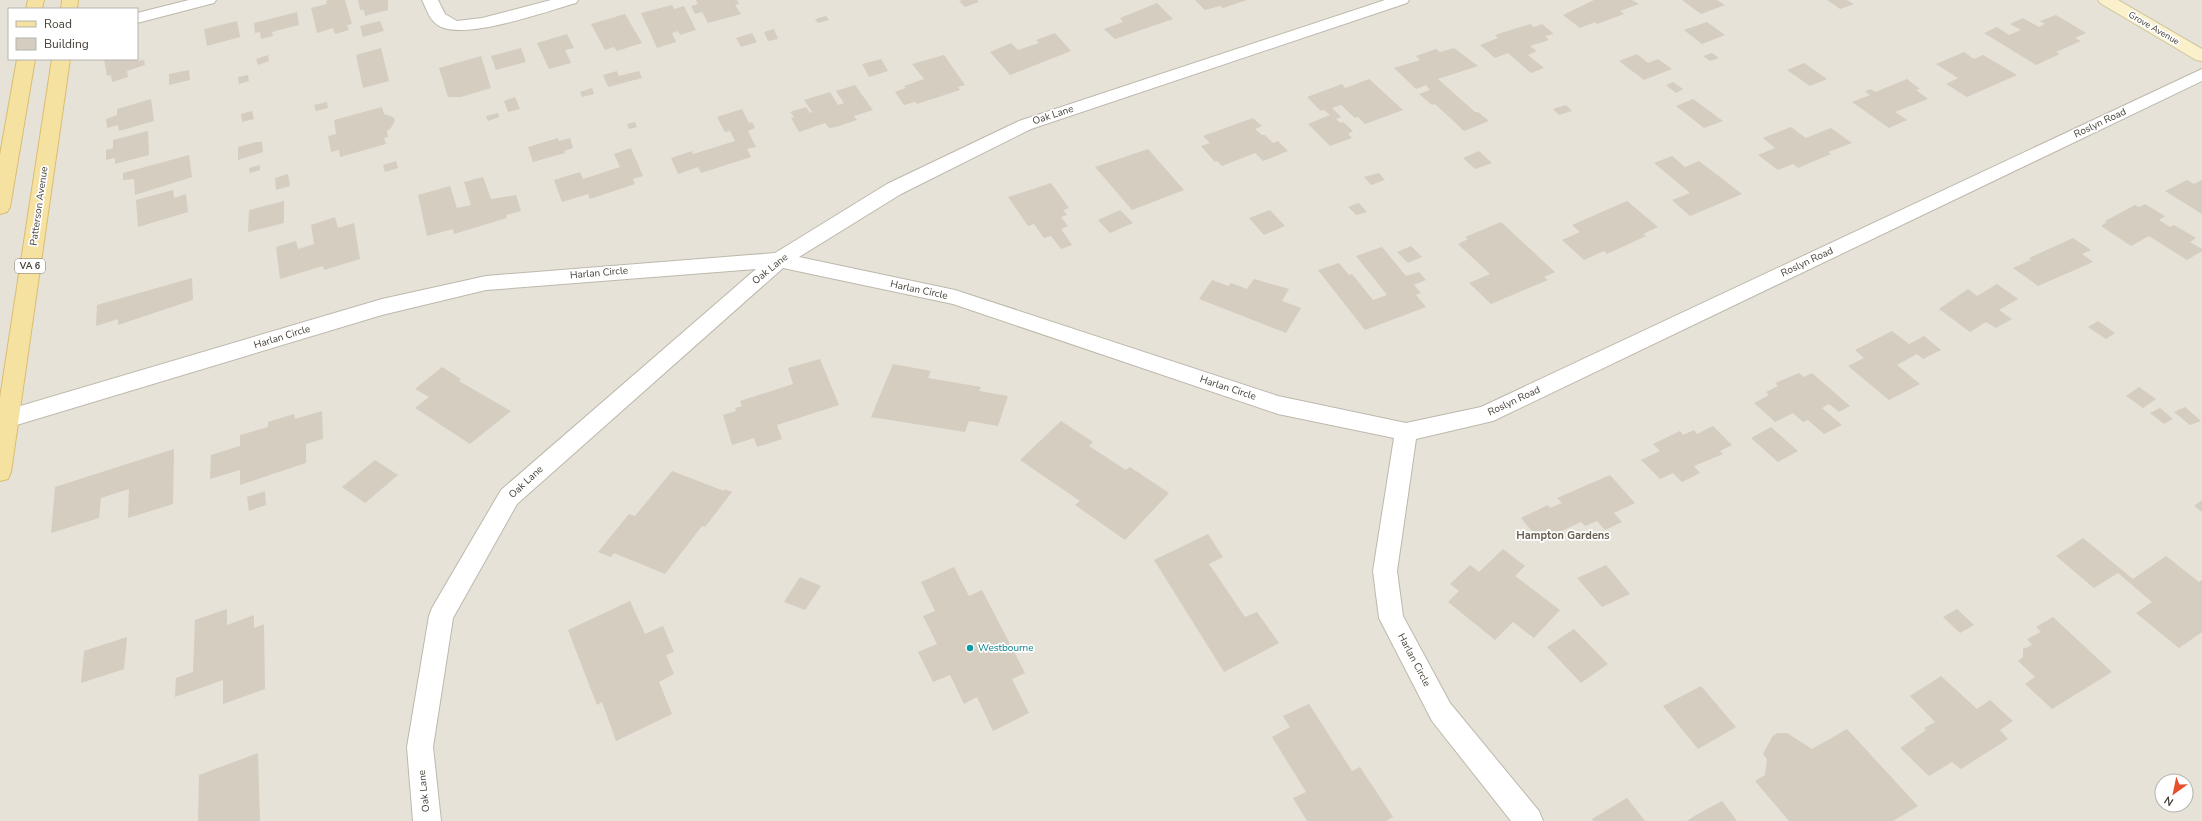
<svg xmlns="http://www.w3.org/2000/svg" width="2202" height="821" font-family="'Nunito Sans',sans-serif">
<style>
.residential{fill:#e6e2d8;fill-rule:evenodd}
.building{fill:#d4cdc0}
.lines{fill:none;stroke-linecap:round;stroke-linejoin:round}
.street-casing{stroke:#beb8ac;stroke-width:2}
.secondary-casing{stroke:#cec49d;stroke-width:2}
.primary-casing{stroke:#d9be71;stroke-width:2}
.street{fill:#fff;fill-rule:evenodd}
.secondary{fill:#faf1cc;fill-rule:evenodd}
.primary{fill:#f5e1a0;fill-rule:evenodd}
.culture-dot{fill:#0f9aa8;stroke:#fff;stroke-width:1.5}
.labels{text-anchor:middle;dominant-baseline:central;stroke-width:3.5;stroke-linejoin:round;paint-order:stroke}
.far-street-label{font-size:9px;fill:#464138;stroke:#fff}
.shield{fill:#fff;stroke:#7e7a74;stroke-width:1}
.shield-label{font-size:9px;font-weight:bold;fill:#464138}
.street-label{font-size:10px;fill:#464138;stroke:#fff}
.culture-label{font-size:10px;fill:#0d838f;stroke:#fff;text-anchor:start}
.neighbourhood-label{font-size:11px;font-weight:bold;fill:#685f50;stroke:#fff}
</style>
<rect width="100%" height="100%" fill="#f3f0e9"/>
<path class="residential" d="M0,0H2202V821H0ZM9,9H137V59H9ZM2162,781H2186V805H2162Z"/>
<g class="building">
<path d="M329,0H345L352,24L347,25L349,30L335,34L333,28L317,33L311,8L327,4L326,1Z"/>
<path d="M358,0H388V10L365,16L364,10H360Z"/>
<path d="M696,0H737L739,4L735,5L741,14L708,23L702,12L695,14L691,6L698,4Z"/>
<path d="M962,0H977L979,2L965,7L959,1Z"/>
<path d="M1195,0H1247L1223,8L1220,6L1205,10Z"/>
<path d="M1594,0H1632L1639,4L1620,11L1624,14L1597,24L1595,22L1580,28L1563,15Z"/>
<path d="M1682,0H1717L1725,5L1701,14Z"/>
<path d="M1827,0H1847L1854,4L1840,9Z"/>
<path d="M1157,3L1173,19L1115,39L1104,29L1123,22L1120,18Z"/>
<path d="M672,5L674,9L684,6L696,30L680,35L678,31L672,33L676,42L657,48L641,13Z"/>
<path d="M297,12L299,25L272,32L273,36L261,39L260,32L255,33L254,23Z"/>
<path d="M625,14L642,43L617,51L614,47L605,50L591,24Z"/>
<path d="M2056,15L2086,33L2075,38L2081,41L2056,52L2060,54L2036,65L1984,33L1997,27L2009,35L2021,30L2010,24L2023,18L2039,27L2045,24L2040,21Z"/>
<path d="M826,16L829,20L818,23L815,19Z"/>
<path d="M237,21L240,37L207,46L204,29Z"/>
<path d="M380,21L384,31L363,37L360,26Z"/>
<path d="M1707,22L1725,35L1702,44L1684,30Z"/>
<path d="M1530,24L1534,27L1542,24L1554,34L1545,36L1549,40L1530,46L1537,51L1528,55L1544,68L1531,73L1508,53L1495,58L1480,45L1498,38L1495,35Z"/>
<path d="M774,29L778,39L768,41L764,32Z"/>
<path d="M752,33L757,42L741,47L736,38Z"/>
<path d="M1055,33L1071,51L1010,75L990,52L1011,43L1018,50L1039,43L1036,40Z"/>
<path d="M567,34L574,48L565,50L571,63L549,69L537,43Z"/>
<path d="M381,48L389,81L363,88L356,55Z"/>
<path d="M521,48L526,62L496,70L491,56Z"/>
<path d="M1454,48L1478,66L1438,79L1475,112H1478L1489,121L1464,131L1435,104L1432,105L1419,94L1430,90L1426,85L1416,89L1394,68L1420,60L1416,56L1436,49L1440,52Z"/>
<path d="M1964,52L1974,59L1983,55L2017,75L1967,97L1946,84L1958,78L1936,64Z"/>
<path d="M1712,53L1719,58L1710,61L1703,56Z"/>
<path d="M1637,54L1648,63L1658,59L1672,69L1644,80L1619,61Z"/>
<path d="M268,55L269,61L258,65L256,59Z"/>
<path d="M944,55L965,85L958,87L960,90L917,104L915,102L904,105L895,92L906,88L904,86L924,79L912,64Z"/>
<path d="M481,56L491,88L461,97H448L439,68Z"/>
<path d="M104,59H137V61L144,60L145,65L127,71L128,77L112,82L111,75L107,76Z"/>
<path d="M881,59L888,71L869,77L862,64Z"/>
<path d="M1804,63L1827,79L1810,86L1787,70Z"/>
<path d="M189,70L190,80L169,85V74Z"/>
<path d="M617,71L619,76L639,71L642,78L608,87L603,75Z"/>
<path d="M248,75L249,81L239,84L238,77Z"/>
<path d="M1369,79L1403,110L1365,124L1358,117L1355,118L1341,105L1332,108L1341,117L1336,119L1340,123L1343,122L1353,131L1348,134L1352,138L1330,146L1308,124L1330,115L1324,110L1321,111L1307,97L1342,84L1345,88Z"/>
<path d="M1907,79L1920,89L1916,90L1928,99L1895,112L1907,120L1889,128L1852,102L1870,95L1865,91L1871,89L1875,92Z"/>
<path d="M1673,82L1683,89L1676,93L1666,85Z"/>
<path d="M855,85L873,110L854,116L857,120L836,127L829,128L825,123L799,132L791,118L794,117L790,112L806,107L810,113L812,112L804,100L830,92L838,105L844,103L836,91Z"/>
<path d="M592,88L594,94L582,97L580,92Z"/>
<path d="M515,97L520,109L508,112L504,101Z"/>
<path d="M151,99L154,121L119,131L118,125L107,128L106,119L117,115V109Z"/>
<path d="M1693,99L1723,121L1704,128L1676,106Z"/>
<path d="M327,102L328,108L316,111L314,105Z"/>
<path d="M1566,105L1572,111L1559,115L1553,109Z"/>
<path d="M382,107L384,114L393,117L395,120L391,128L387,131L388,137L384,138L386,144L340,157L339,150L331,152L328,136L336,134L334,120Z"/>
<path d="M742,109L749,123L752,122L755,128L748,131L756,147L747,149L751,157L701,173L698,167L678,174L671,158L692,151L693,154L735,141L730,131L725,132L717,117Z"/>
<path d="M252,111L254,119L242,122L241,114Z"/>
<path d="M498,113L499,117L488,121L486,116Z"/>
<path d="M1253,118L1262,126L1255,129L1262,135H1265L1273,143L1278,141L1288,151L1263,161L1255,153L1222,166L1217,161L1215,162L1201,146L1210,143L1203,136Z"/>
<path d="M635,122L637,127L629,129L627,124Z"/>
<path d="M1791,127L1806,138L1831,128L1852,143L1828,152L1831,154L1798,168L1793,164L1778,170L1758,155L1775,148L1763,138Z"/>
<path d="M148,131L149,155L115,164V158L106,160V150L113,148V140Z"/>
<path d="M558,138L559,141L570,138L573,148L564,151L565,153L533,162L528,147Z"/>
<path d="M256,142H262L263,152L238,160V147Z"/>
<path d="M631,148L643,176L633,179L635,184L590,199L588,194L562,202L554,180L580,172L583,179L620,167L614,154Z"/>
<path d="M1148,149L1184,190L1132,210L1095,167Z"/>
<path d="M1479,151L1492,163L1475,169L1463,158Z"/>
<path d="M189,155L192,177L135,195L134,179L123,180V173Z"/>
<path d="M1672,156L1685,167L1699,161L1742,194L1690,216L1672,200L1690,193L1654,163Z"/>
<path d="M396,161L398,168L385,172L383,165Z"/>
<path d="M260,165V170L250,173L249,168Z"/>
<path d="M1379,173L1385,180L1371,185L1364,177Z"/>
<path d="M288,174L290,186L276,190L275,178Z"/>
<path d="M483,177L491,199L516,195L521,211L506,215L507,218L454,234L453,229L427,236L418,195L450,186L457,208L471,205L464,182Z"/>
<path d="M2187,180L2194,184L2202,180V214L2165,191Z"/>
<path d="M1051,183L1069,208L1063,210L1067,215L1061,217L1068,226L1061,229L1072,245L1061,249L1051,236L1044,238L1034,224L1028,226L1008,197Z"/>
<path d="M173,190L174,198L186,194L188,212L138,227L136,200Z"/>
<path d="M284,201V223L248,232L249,210Z"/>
<path d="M1627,201L1658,227L1643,234L1646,236L1607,254L1604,251L1584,260L1562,240L1580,232L1572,225Z"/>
<path d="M1359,203L1367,212L1356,215L1348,207Z"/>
<path d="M2145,204L2165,216L2159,220L2170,227L2174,225L2196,238L2190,242L2202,249V251L2187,260L2149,236L2131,246L2101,226L2107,222L2105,221L2135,205L2139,207Z"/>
<path d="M1120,210L1133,223L1110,233L1098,220Z"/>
<path d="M1270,210L1285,226L1264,235L1249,218Z"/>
<path d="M335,217L338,228L354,223L360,259L324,270L323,266L280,279L276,247L296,241L298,249L314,244L311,225Z"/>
<path d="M1501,222L1555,272L1544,277L1548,280L1491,304L1469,283L1490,274L1458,244L1468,239L1465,237Z"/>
<path d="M2073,238L2091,250L2082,254L2093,262L2038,286L2013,268L2031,260L2029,258Z"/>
<path d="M1411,246L1422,257L1408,263L1397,252Z"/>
<path d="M1382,247L1406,276L1419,272L1426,280L1414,285L1421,293L1416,295L1426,307L1365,330L1318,270L1339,263L1349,275L1352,274L1373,300L1387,295L1356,256Z"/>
<path d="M192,278L193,300L118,325V319L96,326L97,305Z"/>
<path d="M1254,279L1289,289L1282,301L1301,308L1286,333L1199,299L1212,280L1228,286L1231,283L1247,289Z"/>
<path d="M1997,284L2018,299L1999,310L2012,319L1996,328L1986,322L1970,332L1939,309L1968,289L1977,296Z"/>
<path d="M2098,321L2115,333L2106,339L2088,327Z"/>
<path d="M1892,331L1909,344L1924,336L1941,350L1923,359L1917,354L1897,365L1920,384L1889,400L1848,366L1864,358L1855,350Z"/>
<path d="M820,359L839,405L777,425L782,439L757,447L754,438L732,445L723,415L736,411L735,408L742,406L740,401L793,384L788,368Z"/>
<path d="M893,364L931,371L928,378L981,387L979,391L1008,396L998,426L969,421L965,432L871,417Z"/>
<path d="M442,367L461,379L459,381L511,411L470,444L415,408L429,397L415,389Z"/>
<path d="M1799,373L1804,377L1812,373L1850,406L1839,412L1829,404L1822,408L1842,425L1824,434L1808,420L1803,422L1793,413L1775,422L1754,403L1769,395L1766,392L1778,386L1775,383Z"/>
<path d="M2139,387L2156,399L2143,408L2126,396Z"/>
<path d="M2185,407L2201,421L2190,425L2174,412Z"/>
<path d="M2160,408L2173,419L2164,424L2150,413Z"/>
<path d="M322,411L323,439L306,444V463L240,485V470L210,479L211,455L240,446V435L268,427V422L294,414L295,419Z"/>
<path d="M1061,421L1093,442L1089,446L1126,470L1130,467L1169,493L1125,540L1075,505L1080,501L1020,460Z"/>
<path d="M1713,426L1732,445L1720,451L1723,454L1694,466L1700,473L1682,482L1673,473L1660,479L1641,460L1660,451L1653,444L1680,431L1683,435L1694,430L1697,434Z"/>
<path d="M1771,427L1798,451L1778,462L1751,438Z"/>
<path d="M174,449L173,504L128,518L129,489L101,498L99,518L51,533L55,487Z"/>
<path d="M375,460L398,475L365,503L342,487Z"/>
<path d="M672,471L724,491L725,489L732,492L705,527L702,526L665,574L614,553L611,557L598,552L629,514L635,516Z"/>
<path d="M1610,475L1635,503L1614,513L1622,522L1605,530L1597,521L1585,526L1581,522L1540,541L1521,518L1548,505L1550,508L1562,503L1557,498Z"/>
<path d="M265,491L266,505L249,511L247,497Z"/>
<path d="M2202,500V512L2194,506Z"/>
<path d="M1208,534L1223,557L1209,564L1245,617L1257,612L1279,643L1224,672L1154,560Z"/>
<path d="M2083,538L2133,579L2166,556L2199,582L2202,580V632L2179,648L2136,613L2152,602L2118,573L2094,588L2056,556Z"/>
<path d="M1503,549L1525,566L1515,576L1560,610L1534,638L1513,622L1495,640L1448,602L1459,591L1450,584L1470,565L1479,572Z"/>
<path d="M1606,565L1630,594L1602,607L1577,578Z"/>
<path d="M954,567L969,596L982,590L1025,673L1012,679L1029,713L993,731L977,697L964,704L950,675L933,682L918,652L937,644L923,616L935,611L921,582Z"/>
<path d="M800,577L821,586L805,610L784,602Z"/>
<path d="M630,601L645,634L663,626L674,652L666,655L674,674L659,682L672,714L616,741L602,702L597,705L568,630Z"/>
<path d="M227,609V625L254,615V628L264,624L265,689L223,704V680L175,697L176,678L193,672L195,620Z"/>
<path d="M1957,609L1974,625L1960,633L1943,617Z"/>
<path d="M2053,617L2112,672L2052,709L2025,684L2035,677L2018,661L2023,657V649L2032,645L2027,639L2041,632L2036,627Z"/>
<path d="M1574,629L1608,664L1581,683L1547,647Z"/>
<path d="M127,637L124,669L81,683L84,651Z"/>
<path d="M1941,676L1977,709L1990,700L2013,721L2000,730L2008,739L1961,769L1952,762L1929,776L1900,748L1926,730L1924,728L1935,722L1910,696Z"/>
<path d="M1701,686L1736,727L1698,749L1663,706Z"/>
<path d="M1309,704L1352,771L1360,767L1393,817L1386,821H1307L1293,798L1306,792L1272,737L1290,727L1283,716Z"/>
<path d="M1847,729L1918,806L1893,821H1789L1755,781L1765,775L1767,759L1763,754L1772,737L1777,733H1787L1812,749Z"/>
<path d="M258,753L260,821H198L199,775Z"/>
<path d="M1627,798L1645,821H1593L1592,819Z"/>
<path d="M1722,801L1737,821H1687L1696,815Z"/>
</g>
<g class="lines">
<g class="street-casing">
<g id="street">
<path d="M189,0H216L214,3L137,23V13Z"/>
<path d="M422,0H438L445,14L457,21L482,18L551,0H578L576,3C545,12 469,39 441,27C430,22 427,10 422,0Z"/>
<path d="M1385,0H1409L1407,3L1031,129L901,194L799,257L955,290L1278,396L1406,423L1481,407L2202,69V81L1493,421L1416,439L1397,571L1403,616L1450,703L1539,811L1543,821H1511L1432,721L1379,618L1373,571L1394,438L1278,414L953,304L783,268L517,504L453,618L433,747L441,821H413L407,747L429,616L432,608L501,490L756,269L486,290L382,315L0,430V412L382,299L486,276L775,253L887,184L1019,121Z"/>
</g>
</g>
<g class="secondary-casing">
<path id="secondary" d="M2098,0H2118L2202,49V61L2196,60L2100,3Z"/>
</g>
<g class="primary-casing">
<g id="primary">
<path d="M28,0H44L42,9H26Z"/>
<path d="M62,0H78L77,9H61Z"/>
<path d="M17,59H35L10,207L7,212L0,214V155Z"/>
<path d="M52,59H70L11,472L8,479L0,481V398Z"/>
</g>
</g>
<use href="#street" class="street"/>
<use href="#secondary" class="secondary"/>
<use href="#primary" class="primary"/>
</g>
<circle class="culture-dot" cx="970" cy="648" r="4"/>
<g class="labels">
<g class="far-street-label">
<text transform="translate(2154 28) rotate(30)">Grove Avenue</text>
</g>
<rect class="shield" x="15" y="259" width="30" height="14" rx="3"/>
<g class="shield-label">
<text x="30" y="266">VA 6</text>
</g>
<g class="street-label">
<text transform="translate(1053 115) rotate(-18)">Oak Lane</text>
<text transform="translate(2100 123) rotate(-25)">Roslyn Road</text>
<text transform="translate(39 206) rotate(-82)">Patterson Avenue</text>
<text transform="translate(1807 262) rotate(-25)">Roslyn Road</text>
<text transform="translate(770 269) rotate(-39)">Oak Lane</text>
<text transform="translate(599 273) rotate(-5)">Harlan Circle</text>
<text transform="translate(919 290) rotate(12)">Harlan Circle</text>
<text transform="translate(282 337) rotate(-17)">Harlan Circle</text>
<text transform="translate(1228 388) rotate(18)">Harlan Circle</text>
<text transform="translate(1514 401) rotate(-25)">Roslyn Road</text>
<text transform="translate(526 482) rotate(-43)">Oak Lane</text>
<text transform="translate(1414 660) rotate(62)">Harlan Circle</text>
<text transform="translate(424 791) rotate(-96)">Oak Lane</text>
</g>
<g class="culture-label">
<text x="978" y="648">Westbourne</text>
</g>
<g class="neighbourhood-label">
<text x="1563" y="535">Hampton Gardens</text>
</g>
</g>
<rect x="8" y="8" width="130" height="52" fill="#ffffff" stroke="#b5b3af"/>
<rect x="16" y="21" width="20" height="6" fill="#f5e1a0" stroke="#b5b3af"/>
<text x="44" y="28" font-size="12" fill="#464138">Road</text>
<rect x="16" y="38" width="20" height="12" fill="#d4cdc0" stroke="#b5b3af"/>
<text x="44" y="48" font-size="12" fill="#464138">Building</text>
<g transform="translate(2174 793) rotate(213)"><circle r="19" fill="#ffffff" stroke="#b5b3af"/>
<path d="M0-3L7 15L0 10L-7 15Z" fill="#e6512d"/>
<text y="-6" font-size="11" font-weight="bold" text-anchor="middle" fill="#464138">N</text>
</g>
</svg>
